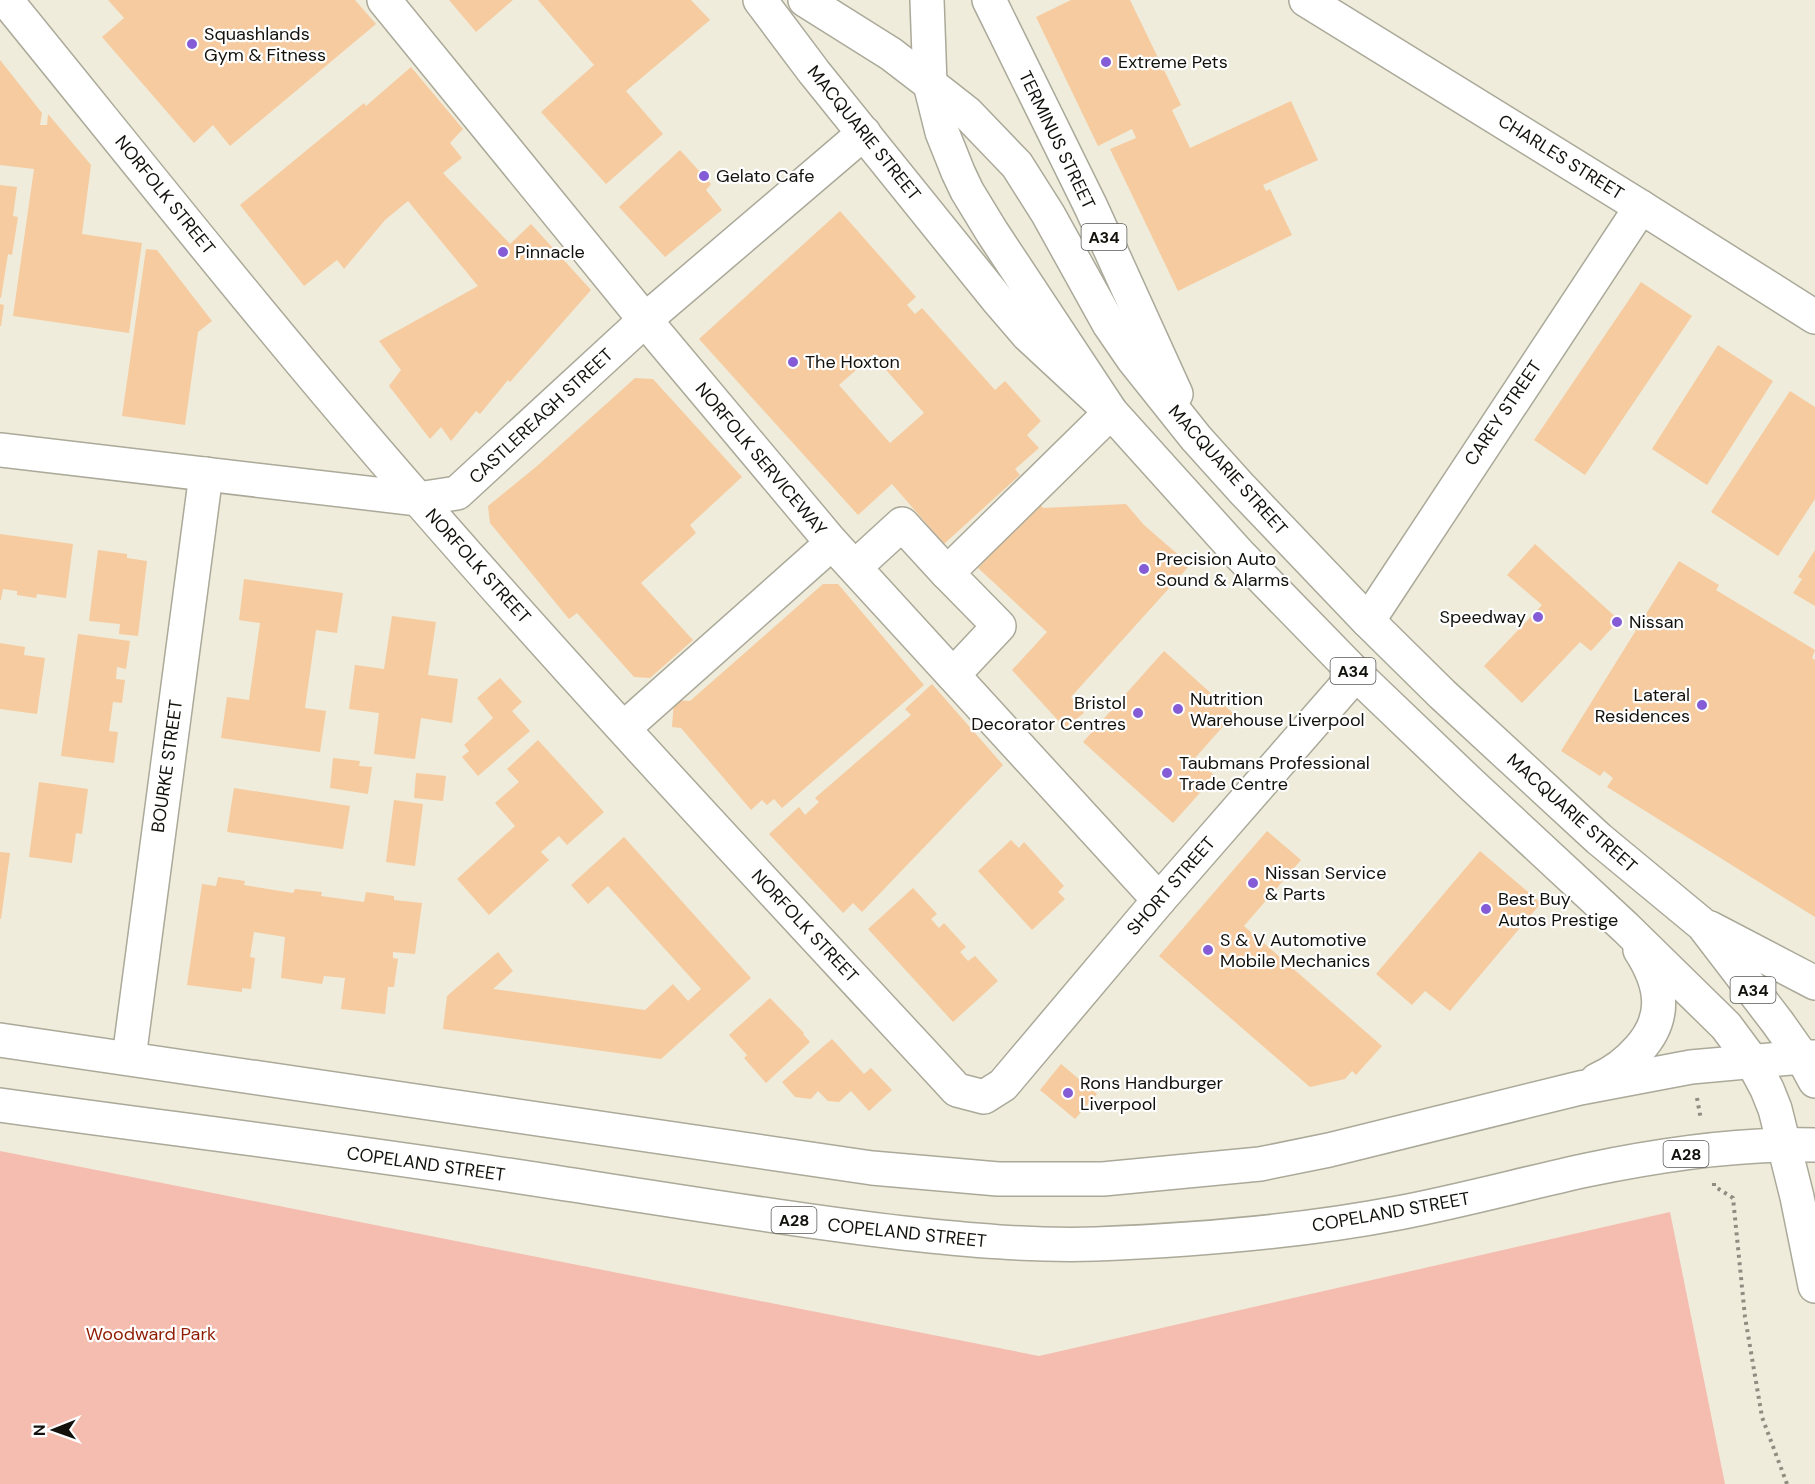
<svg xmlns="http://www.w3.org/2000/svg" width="1815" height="1484" font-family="'DM Sans',sans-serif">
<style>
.green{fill:#f5bdb0}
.building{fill:#f6cb9f;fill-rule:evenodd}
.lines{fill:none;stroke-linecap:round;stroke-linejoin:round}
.minor-casing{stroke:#aba999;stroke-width:36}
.major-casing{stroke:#aba999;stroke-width:36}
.highway-casing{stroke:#aba999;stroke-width:36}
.path{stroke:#8f8d81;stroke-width:4;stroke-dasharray:3 4.5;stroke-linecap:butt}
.minor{stroke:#fff;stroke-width:33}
.major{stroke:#fff;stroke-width:33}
.highway{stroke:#fff;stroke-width:33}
.poi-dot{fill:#835cd6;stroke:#fff;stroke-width:2}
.labels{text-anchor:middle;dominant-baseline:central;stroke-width:4.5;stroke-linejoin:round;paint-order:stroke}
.shield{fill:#fff;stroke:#595855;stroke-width:1.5}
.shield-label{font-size:16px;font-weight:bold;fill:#12110c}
.poi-label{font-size:18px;fill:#12110c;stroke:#fff;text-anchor:start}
.street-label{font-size:18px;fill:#12110c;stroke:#fff}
.park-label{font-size:18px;fill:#901b00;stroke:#fff}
</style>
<rect width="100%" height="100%" fill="#efecdb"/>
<path class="green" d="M0,1151L1039,1356L1670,1212L1725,1484H0Z"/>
<g class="building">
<path d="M108,0H355L376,24L230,146L213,125L194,143L102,37L124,18Z"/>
<path d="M449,0H513L476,32Z"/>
<path d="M538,0H691L710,20L626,91L663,134L606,184L541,112L594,65Z"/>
<path d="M1071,0H1130L1181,105L1172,110L1190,148L1291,101L1318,160L1263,185L1266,191L1270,189L1292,235L1178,291L1110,149L1136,138L1132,129L1098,146L1036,17Z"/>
<path d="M0,60L42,113L40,125H47L48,114L91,165L82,234L142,243L129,333L13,316L34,169L0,165Z"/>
<path d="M411,67L463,129L450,143L462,158L443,173L510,244L531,224L591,290L510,382L508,380L480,414L476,411L451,441L441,427L430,439L389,386L401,370L379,341L478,286L408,201L385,220L344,269L337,260L304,286L240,205L364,103L366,106Z"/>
<path d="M680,150L711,184L706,190L722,210L665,257L619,207Z"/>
<path d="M0,185L17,187L13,216L18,217L12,255L8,254L1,298H0Z"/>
<path d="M840,211L916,297L907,305L915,314L922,308L995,390L1005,381L1041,421L1027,435L1039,448L1015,469L1020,475L944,544L892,484L858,515L699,339ZM873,355L924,413L890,443L839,385Z"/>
<path d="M146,249L157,250L212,321L198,332L185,425L122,416Z"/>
<path d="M1641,282L1692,316L1585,475L1534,440Z"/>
<path d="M0,304L4,305L1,326H0Z"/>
<path d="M1718,345L1773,381L1707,485L1652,449Z"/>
<path d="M635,378L653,379L742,477L690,525L696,533L641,583L693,640L650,678L634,677L577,613L569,619L490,523L488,506L537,466Z"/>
<path d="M1790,391L1815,407V499L1778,556L1711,512Z"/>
<path d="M1038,502L1043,508L1126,504L1144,525L1190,565L1071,697L1084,713L1065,728L1012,670L1047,632L978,568Z"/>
<path d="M0,534L73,544L66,598L37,594L36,598L17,595V591L3,589L1,600H0Z"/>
<path d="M1535,544L1619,620L1591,651L1580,642L1522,703L1484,666L1542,605L1507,575Z"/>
<path d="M98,550L127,554V558L147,561L138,636L119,634L120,624L89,621Z"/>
<path d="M1815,550V606L1793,593L1802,579L1798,577Z"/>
<path d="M1679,561L1719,585L1716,590L1815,650L1812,658L1815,660V917L1607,787L1613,778L1604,771L1600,776L1561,751Z"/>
<path d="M244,579L343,593L337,633L316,630L305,708L326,711L320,752L221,738L227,697L249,700L260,623L239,620Z"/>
<path d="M823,584H838L924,685L782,808L774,799L767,805L762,800L751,810L681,728L672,727L674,700L690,701Z"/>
<path d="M392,616L436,622L428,675L458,679L452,723L421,718L415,759L374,754L379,713L349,709L355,665L384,669Z"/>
<path d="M78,634L130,641L126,669L117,667L116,679L125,680L122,703L113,702L109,731L118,732L114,763L61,756Z"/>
<path d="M0,643L25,647L24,655L45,658L37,714L0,709Z"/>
<path d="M1164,651L1234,714L1195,758L1215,776L1173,823L1083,742Z"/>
<path d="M500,678L522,702L512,711L530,731L478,776L462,757L469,751L464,745L493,718L477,698Z"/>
<path d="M932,684L1003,765L862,912L853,903L843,913L769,834L799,807L805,815L819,802L815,798L911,715L905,709Z"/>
<path d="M538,740L604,812L567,845L559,836L541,852L549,860L489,915L457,879L515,826L495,803L519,782L507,769Z"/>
<path d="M333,758L360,761L359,766L372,767L368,794L330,788Z"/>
<path d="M416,773L446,776L443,801L414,798Z"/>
<path d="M39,782L88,789L82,834L76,833L72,863L29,857Z"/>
<path d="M234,788L350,806L343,849L227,832Z"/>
<path d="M394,800L423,804L415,866L386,862Z"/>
<path d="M1267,831L1301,860L1244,926L1382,1046L1356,1075L1352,1071L1345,1079L1310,1087L1159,956Z"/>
<path d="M624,837L751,978L661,1059L443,1029L447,996L498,952L513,971L493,989L645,1010L673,984L688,1001L701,989L608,886L588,904L571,885Z"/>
<path d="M1011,840L1019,848L1024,842L1064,886L1058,892L1065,899L1032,930L978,871Z"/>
<path d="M1480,851L1541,903L1450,1011L1425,991L1412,1005L1376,974Z"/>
<path d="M0,852L10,853L1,919H0Z"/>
<path d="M218,877L245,881L244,885L293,893L295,889L322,892L321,896L364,902L366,892L394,896V900L422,903L415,954L393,952V958L398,959L394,987H388L385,1014L341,1009L345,978L324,976L322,984L281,978L285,937L254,932L250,957L255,958L251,989L242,988V992L187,985L202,884L216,886Z"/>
<path d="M913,888L937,914L931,919L939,928L944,923L966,947L960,952L968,961L975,956L998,981L953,1022L868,929Z"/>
<path d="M770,998L804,1033L803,1034L810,1042L766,1083L744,1058L747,1055L729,1035Z"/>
<path d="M832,1039L864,1074L871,1068L892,1090L869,1111L851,1091L839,1102L828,1101L818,1091L811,1099L795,1097L782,1082Z"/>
<path d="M1061,1064L1097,1094L1075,1119L1040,1090Z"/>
</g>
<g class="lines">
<g class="minor-casing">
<g id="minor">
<path d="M6,0C142,167 276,337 418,499C593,700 776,894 957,1090L984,1097L1003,1085L1159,900L1356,674"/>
<path d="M384,0L645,320L832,543L1159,900"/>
<path d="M760,0L814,72L997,299L1028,335L1111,412L947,573L999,626L953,675"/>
<path d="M805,0L891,54L930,84"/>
<path d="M1306,0L1641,207L1815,317"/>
<path d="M0,450L418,499L457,493L645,320L864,133"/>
<path d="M855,567L902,524L947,573"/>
<path d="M1368,621L1641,207"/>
<path d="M624,728L832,543"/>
<path d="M129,1058L206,474"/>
</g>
</g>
<g class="major-casing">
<path id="major" d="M1784,1145L1797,1197L1815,1286"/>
</g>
<g class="highway-casing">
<g id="highway">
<path d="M927,0L930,84L942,132L958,172L967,191L992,232L1111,412L1239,554L1356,674L1471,784L1626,928L1726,1026L1752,1061L1767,1089L1775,1109L1784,1145"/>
<path d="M989,0L1091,207L1176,394"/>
<path d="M930,84L967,113L1017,165L1048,214L1109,324L1133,359L1196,438L1242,489L1368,621L1442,694L1599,839L1703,925L1778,1023L1802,1057L1815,1081"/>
<path d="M1710,928L1815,983"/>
<path d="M0,1040L872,1168L998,1179H1103L1260,1164L1329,1150L1580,1088L1691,1067L1802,1057H1815"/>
<path d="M1597,1080C1613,1073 1627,1063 1639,1049C1668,1017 1662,984 1640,950"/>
<path d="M0,1105C188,1131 378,1154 566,1184C678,1201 790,1220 903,1233C967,1240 1031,1246 1096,1244C1197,1240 1299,1232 1398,1213C1461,1201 1523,1184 1587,1170C1659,1155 1741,1143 1815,1145"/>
</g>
</g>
<g class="path">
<path d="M1697,1098L1701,1120"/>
<path d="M1714,1183V1186L1733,1198L1745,1317L1762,1417L1787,1484"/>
</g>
<use href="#minor" class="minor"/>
<use href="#major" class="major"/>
<use href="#highway" class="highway"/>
</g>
<g class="poi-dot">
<circle cx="192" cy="44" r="6"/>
<circle cx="1106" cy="62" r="6"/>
<circle cx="704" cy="176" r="6"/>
<circle cx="503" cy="252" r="6"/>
<circle cx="793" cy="362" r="6"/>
<circle cx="1144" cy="569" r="6"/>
<circle cx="1538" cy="617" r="6"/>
<circle cx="1617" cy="622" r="6"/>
<circle cx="1702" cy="705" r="6"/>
<circle cx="1178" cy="709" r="6"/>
<circle cx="1138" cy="713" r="6"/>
<circle cx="1167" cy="773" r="6"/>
<circle cx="1253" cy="883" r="6"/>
<circle cx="1486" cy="909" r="6"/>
<circle cx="1208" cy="950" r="6"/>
<circle cx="1068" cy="1093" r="6"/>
</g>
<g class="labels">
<g class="shield">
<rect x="1081.5" y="224" width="45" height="26" rx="4.5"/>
<rect x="1330.5" y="658" width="45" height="26" rx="4.5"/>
<rect x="1730.5" y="977" width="45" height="26" rx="4.5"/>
<rect x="1663.5" y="1141" width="45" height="26" rx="4.5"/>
<rect x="771.5" y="1207" width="45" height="26" rx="4.5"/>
</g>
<g class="shield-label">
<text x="1104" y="237">A34</text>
<text x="1353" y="671">A34</text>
<text x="1753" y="990">A34</text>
<text x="1686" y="1154">A28</text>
<text x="794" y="1220">A28</text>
</g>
<g class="poi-label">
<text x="204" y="34">Squashlands<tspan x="204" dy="21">Gym &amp; Fitness</tspan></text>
<text x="1118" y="62">Extreme Pets</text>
<text x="716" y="176">Gelato Cafe</text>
<text x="515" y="252">Pinnacle</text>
<text x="805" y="362">The Hoxton</text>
<text x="1156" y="559">Precision Auto<tspan x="1156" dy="21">Sound &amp; Alarms</tspan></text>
<text x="1526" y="617" text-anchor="end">Speedway</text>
<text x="1629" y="622">Nissan</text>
<text x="1690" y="695" text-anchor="end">Lateral<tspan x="1690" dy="21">Residences</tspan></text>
<text x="1190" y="699">Nutrition<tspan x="1190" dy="21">Warehouse Liverpool</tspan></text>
<text x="1126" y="703" text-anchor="end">Bristol<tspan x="1126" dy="21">Decorator Centres</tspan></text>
<text x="1179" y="763">Taubmans Professional<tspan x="1179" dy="21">Trade Centre</tspan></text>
<text x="1265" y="873">Nissan Service<tspan x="1265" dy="21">&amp; Parts</tspan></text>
<text x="1498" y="899">Best Buy<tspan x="1498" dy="21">Autos Prestige</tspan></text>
<text x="1220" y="940">S &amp; V Automotive<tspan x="1220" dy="21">Mobile Mechanics</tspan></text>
<text x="1080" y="1083">Rons Handburger<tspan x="1080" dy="21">Liverpool</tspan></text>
</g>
<g class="street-label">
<text transform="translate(864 133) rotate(51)">MACQUARIE STREET</text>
<text transform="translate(1057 140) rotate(64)">TERMINUS STREET</text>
<text transform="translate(1561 157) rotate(32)">CHARLES STREET</text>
<text transform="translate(165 195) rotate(51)">NORFOLK STREET</text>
<text transform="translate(1503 413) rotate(-56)">CAREY STREET</text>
<text transform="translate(541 416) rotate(-43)">CASTLEREAGH STREET</text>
<text transform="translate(761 459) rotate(50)">NORFOLK SERVICEWAY</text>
<text transform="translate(1228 470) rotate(48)">MACQUARIE STREET</text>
<text transform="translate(478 566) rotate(48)">NORFOLK STREET</text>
<text transform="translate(167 766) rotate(-82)">BOURKE STREET</text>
<text transform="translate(1572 813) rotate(42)">MACQUARIE STREET</text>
<text transform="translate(1171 886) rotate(-49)">SHORT STREET</text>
<text transform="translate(805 926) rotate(47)">NORFOLK STREET</text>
<text transform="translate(426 1164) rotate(8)">COPELAND STREET</text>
<text transform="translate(1391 1212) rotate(-10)">COPELAND STREET</text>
<text transform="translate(907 1233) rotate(6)">COPELAND STREET</text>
</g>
<g class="park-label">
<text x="151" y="1334">Woodward Park</text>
</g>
</g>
<g transform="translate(54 1430) rotate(269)" stroke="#ffffff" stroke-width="4.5" paint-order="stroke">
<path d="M0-4.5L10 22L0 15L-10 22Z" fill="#12110c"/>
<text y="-9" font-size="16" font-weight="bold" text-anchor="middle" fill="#12110c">N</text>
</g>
</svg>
